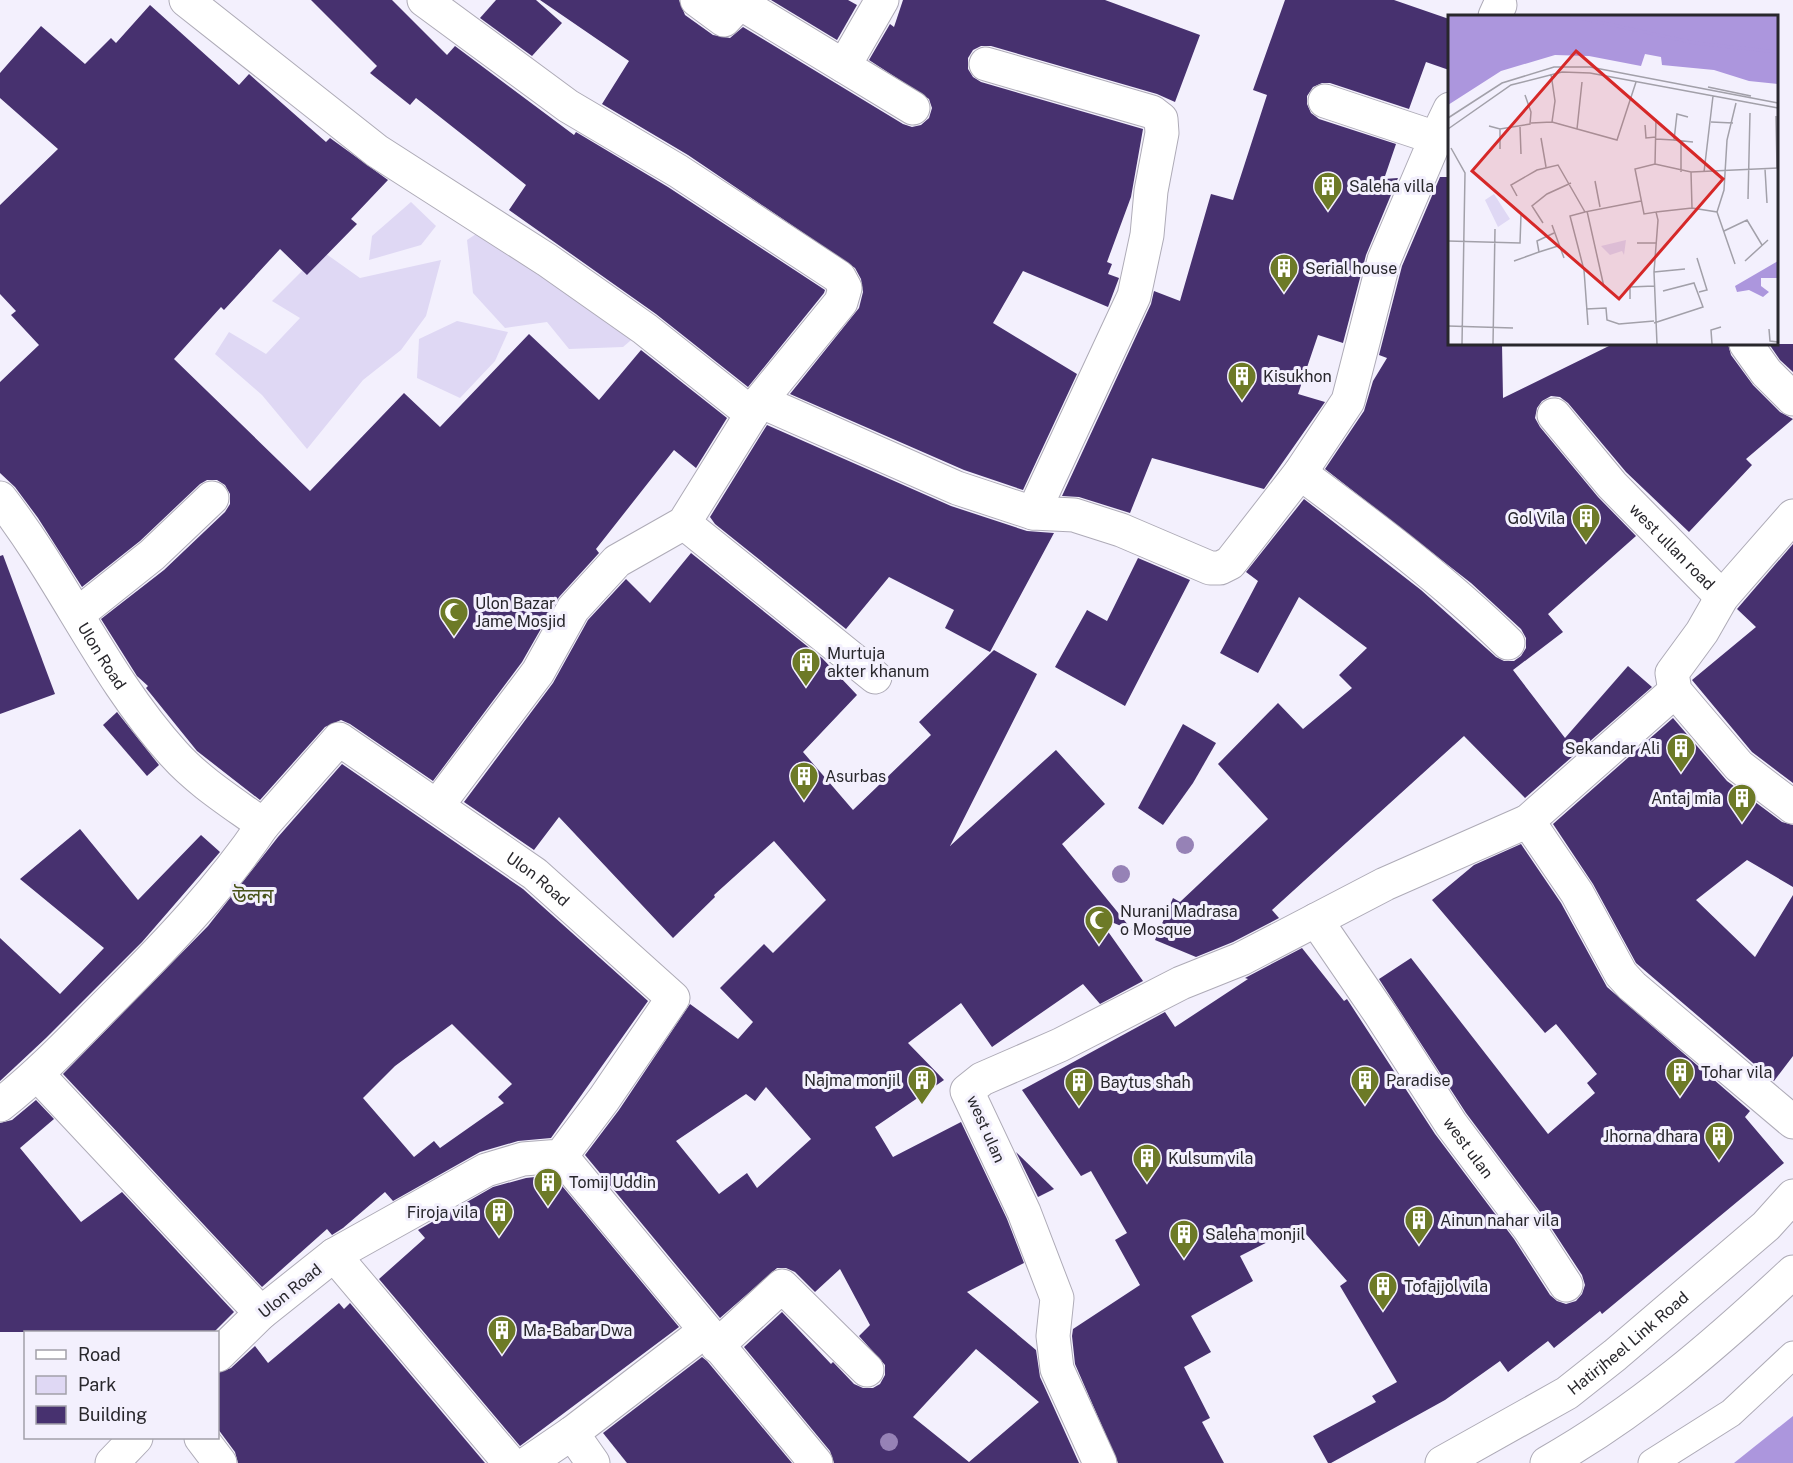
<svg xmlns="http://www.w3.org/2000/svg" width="1793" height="1463" font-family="'Public Sans','Noto Sans Bengali',sans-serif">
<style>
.green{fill:#dfd8f4}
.water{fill:#ac96dd}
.building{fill:#47316f;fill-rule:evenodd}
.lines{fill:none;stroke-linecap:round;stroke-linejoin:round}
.pedestrian-casing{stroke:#aeabb7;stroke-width:29}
.minor-casing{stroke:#aeabb7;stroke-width:35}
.secondary-casing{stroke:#aeabb7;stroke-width:35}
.pedestrian{stroke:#fff;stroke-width:27}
.minor{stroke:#fff;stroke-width:33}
.secondary{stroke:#fff;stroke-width:33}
.tree{fill:#9682b6}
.labels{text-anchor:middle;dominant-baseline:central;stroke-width:6;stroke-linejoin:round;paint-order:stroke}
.poi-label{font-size:16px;fill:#28272c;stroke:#f3f0fd;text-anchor:start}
.street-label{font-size:16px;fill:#28272c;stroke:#f3f0fd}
.quarter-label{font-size:20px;fill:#49531a;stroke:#f3f0fd}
.inset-river{fill:none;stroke:#ac96dd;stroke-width:3}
.inset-road{fill:none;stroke:#a2a0a9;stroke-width:1.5}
.view{fill:#d62828;fill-opacity:0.15;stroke:#d62828;stroke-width:3}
.inset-edge{fill:none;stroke:#28272c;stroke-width:3}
</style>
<rect width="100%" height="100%" fill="#f3f0fd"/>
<g class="green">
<path d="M411,202L436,226L421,245L369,260L372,236Z"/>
<path d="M479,232L491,244L529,255L637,335L623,347L569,349L547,322L505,328L473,293L467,240Z"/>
<path d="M322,251L360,278L441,260L426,316L401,350L363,380L307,449L262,395L215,354L229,332L266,354L300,318L272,301Z"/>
<path d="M457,321L508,332L495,361L460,398L417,378L419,339Z"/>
</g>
<path class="water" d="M1793,1416V1463H1734Z"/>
<g class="building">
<path d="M311,0H392L447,55L455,46L574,135L576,132L668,187L825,290L824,293L748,387L656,314L509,210L526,185L416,98L410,105L370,73L377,66Z"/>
<path d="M496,0H536L562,23L532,56L480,18Z"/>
<path d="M540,0H679L685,15L713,35L730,38L743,27L903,124L912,127L921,125L929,118L932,108L929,99L869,60L890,24L894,27L903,0H1105L1200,35L1175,102L1157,94L991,46H981L973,50L968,58V69L973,77L981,82L1143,129L1131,197L1107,262L1112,264L1108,274L1119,278L1108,307L1023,271L993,323L1077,374L1023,490L964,470L790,394L859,308L863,292L861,279L855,268L688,155L602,104L629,61Z"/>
<path d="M771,0H848L857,5L837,40Z"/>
<path d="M1285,0H1394L1449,19V70L1426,62L1409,109L1330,83H1322L1313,87L1307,96V104L1311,113L1319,119L1396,144L1384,179L1398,178L1366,255L1343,343L1318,335L1298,394L1325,402L1264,489L1152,458L1130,513L1079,497L1062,496L1151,304L1154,291L1180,301L1211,194L1233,200L1267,95L1253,90Z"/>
<path d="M150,5L239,85L249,74L326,142L330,138L388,180L351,219L357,224L307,275L280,249L224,310L221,307L174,359L310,491L404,393L440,427L529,334L599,400L641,350L727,418L696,468L674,450L596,549L599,553L559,597L522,662L433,781L350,724L341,720L325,727L260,800L197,751L146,688L148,686L137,676L101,619L164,570L225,512L230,504V494L225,485L217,480H207L200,484L140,541L82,587L38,518L15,487L0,473V382L39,345L11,315L16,311L0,294V205L58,149L0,98V73L41,26L85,64L111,38L116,43Z"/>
<path d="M1440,177H1449V344H1502L1503,398L1613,344H1728L1731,355L1753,385L1780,412L1793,419L1746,459L1752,465L1689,532L1626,472L1568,403L1560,397L1551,396L1542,401L1537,408L1535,418L1540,427L1598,497L1636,536L1548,614L1563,632L1513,670L1565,738L1628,666L1652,687L1525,798L1464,736L1272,910L1279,918L1233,942L1196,957L1155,940L1173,898L1180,902L1268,819L1218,764L1278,703L1303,729L1352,688L1339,675L1367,648L1299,597L1258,673L1220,653L1258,581L1246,572L1304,499L1421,590L1496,657L1504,661H1514L1521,656L1526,648V638L1521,629L1471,583L1325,469L1364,411L1373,381L1387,358L1379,355L1402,266Z"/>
<path d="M1769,344H1793V372L1780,360Z"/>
<path d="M767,425L951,506L1027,531L1054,533L990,652L945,628L954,610L889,577L846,629L715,524L710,517Z"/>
<path d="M1793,544V783L1752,752L1692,680L1756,627L1737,609Z"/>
<path d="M691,553L822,658L857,695L803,752L853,810L931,735L919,722L994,650L1037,674L950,846L1056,750L1105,804L1062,844L1133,931L1097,916L1143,981L1100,1004L1083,984L992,1047L961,1003L908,1043L944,1080L875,1127L893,1157L961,1122L1007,1219L1024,1263L967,1292L1036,1350L1040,1377L1079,1463H834L830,1451L744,1347L782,1312L831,1364L833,1362L854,1384L863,1388H873L880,1384L885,1375V1365L859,1336L870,1325L840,1269L815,1292L795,1272L786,1268H777L720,1318L585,1155L619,1110L690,1004L738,1039L753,1022L720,988L764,944L773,953L826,900L774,841L714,895L715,897L673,938L559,817L534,850L464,802L553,683L588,620L626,579L650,603ZM766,1087L811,1139L757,1188L747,1173L719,1194L676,1141L746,1094L755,1101ZM976,1349L1039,1402L969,1462L913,1417Z"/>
<path d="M3,555L55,694L0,714V556Z"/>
<path d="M1138,558L1190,580L1125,706L1055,667L1087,610L1107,621Z"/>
<path d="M117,712L159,765L147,776L103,725Z"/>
<path d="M1673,718L1727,781L1782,822L1793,825V887L1747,860L1696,900L1755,957L1793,895V1056L1774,1081L1636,963L1593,884L1553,824Z"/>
<path d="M1183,724L1216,743L1193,783L1163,825L1138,808Z"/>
<path d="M342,764L523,889L648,1001L551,1138L518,1141L480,1152L393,1201L385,1192L343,1228L332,1235L327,1229L262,1287L63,1074L208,926L278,837ZM452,1024L512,1084L498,1097L504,1103L440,1148L434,1141L414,1157L363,1098L395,1066Z"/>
<path d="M80,829L138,900L201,835L220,852L142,942L46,1038L0,1081V938L60,994L104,948L20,879Z"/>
<path d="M1521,844L1561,903L1607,987L1750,1111L1745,1117L1784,1163L1602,1314L1600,1311L1554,1348L1548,1341L1508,1372L1500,1361L1445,1400L1331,1463H1328L1313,1436L1376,1402L1372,1396L1397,1382L1340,1286L1347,1281L1299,1226L1240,1256L1253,1281L1191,1316L1211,1352L1184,1367L1210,1418L1202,1422L1224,1463H1118L1075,1364L1072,1336L1073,1329L1140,1285L1115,1240L1127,1233L1091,1171L1081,1176L1022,1090L1165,1012L1175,1027L1248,979L1245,978L1302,948L1344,1001L1347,999L1435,1134L1514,1239L1550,1295L1557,1301L1566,1304L1576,1301L1582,1294L1585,1285L1582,1275L1544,1217L1466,1113L1379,979L1411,958L1548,1134L1595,1093L1587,1083L1597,1074L1556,1024L1545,1033L1432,900L1474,865Z"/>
<path d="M36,1100L54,1119L20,1148L81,1222L122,1192L234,1312L214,1332H0V1123L12,1120Z"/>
<path d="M1016,1152L1054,1189L1038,1197Z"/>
<path d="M553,1175L679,1327L520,1446L379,1279L425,1238L418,1230L493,1187L526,1178Z"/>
<path d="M339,1303L344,1309L350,1303L485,1463H238L235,1452L218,1429V1373L231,1368L255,1346L268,1363Z"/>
<path d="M702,1357L707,1361L792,1463H627L603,1433Z"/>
</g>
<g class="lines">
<g class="pedestrian-casing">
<path id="pedestrian" d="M1652,1463L1731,1413L1793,1355"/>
</g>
<g class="minor-casing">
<g id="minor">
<path d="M186,0L377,151L547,260L645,329L752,414"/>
<path d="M424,0L568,106L678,171L839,277L845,288L841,302L760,401"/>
<path d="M697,0L724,20L740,3L913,108"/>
<path d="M1495,16L1500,5"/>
<path d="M986,64L1152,112L1161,119L1162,133L1151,191L1147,235L1134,296L1033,513"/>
<path d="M844,66L882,0"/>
<path d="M1436,138L1450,109"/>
<path d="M1746,344L1766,372L1793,399"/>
<path id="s1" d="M1554,415L1612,485L1722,597"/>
<path d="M1300,473C1373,527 1444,580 1508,643"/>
<path id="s2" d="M0,498C64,580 104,677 174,754C199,782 233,803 263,825L339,739L535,874L673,998L604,1099L561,1156L523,1159L486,1170L334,1255L261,1313L218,1355"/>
<path d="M1793,516L1722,597L1702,632L1672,673L1675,691L1739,766L1793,807"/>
<path d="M684,523L875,677"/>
<path d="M78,614L152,555L212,498"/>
<path d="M437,806L538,672L573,609L617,561L684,523L760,401L957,488L1033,513L1074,515L1121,530L1210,568H1220L1230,563L1300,473L1348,401L1384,260L1436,138L1325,101"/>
<path d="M1528,821L1577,893L1621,974L1632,986L1793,1122"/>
<path id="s3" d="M1316,920L1381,1015L1451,1124L1529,1228L1566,1285"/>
<path d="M38,1075L261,1313"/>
<path d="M0,1105C42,1072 78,1033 116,995C169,942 221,887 263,825"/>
<path d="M561,1156L816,1463"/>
<path d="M334,1255L510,1463"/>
<path d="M717,1346L782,1286L867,1370"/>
<path d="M572,1433L705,1331"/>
<path d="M201,1438L220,1463"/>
<path d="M112,1463L136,1438"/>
<path d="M528,1463L572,1433L593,1463"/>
<path d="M1100,1463L1057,1369L1053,1336L1057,1298L1024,1212L967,1091L982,1079L1060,1045L1181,983L1241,959L1385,884L1528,821L1675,691"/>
</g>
</g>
<g class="secondary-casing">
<g id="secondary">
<path id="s4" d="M1442,1463L1567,1393L1615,1355L1766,1226L1793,1196"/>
<path d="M1547,1463C1639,1411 1716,1344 1793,1272"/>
</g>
</g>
<use href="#pedestrian" class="pedestrian"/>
<use href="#minor" class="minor"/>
<use href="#secondary" class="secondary"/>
</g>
<g class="tree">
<circle cx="1185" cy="845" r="9"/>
<circle cx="1121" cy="874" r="9"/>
<circle cx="889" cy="1442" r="9"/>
</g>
<defs>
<g id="building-pin" transform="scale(1.5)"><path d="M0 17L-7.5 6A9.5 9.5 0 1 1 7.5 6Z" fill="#6d7a27" stroke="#f3f0fd"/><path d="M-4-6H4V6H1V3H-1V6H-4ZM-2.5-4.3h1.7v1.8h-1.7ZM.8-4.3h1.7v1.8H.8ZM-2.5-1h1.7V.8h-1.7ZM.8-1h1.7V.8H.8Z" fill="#fff"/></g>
<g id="mosque-pin" transform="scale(1.5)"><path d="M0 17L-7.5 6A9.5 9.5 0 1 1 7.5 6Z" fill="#6d7a27" stroke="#f3f0fd"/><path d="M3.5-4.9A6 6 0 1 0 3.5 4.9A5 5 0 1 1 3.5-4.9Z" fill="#fff"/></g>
</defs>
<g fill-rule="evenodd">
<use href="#building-pin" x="1328" y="186"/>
<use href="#building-pin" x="1284" y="268"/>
<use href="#building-pin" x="1242" y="376"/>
<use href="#building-pin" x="1586" y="518"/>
<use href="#mosque-pin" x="454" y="612"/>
<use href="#building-pin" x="806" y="662"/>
<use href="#building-pin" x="1681" y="748"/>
<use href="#building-pin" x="804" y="776"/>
<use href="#building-pin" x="1742" y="798"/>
<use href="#mosque-pin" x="1099" y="920"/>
<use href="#building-pin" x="1680" y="1072"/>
<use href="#building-pin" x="922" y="1080"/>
<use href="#building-pin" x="1365" y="1080"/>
<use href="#building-pin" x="1079" y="1082"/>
<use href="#building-pin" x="1719" y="1136"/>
<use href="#building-pin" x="1147" y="1158"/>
<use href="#building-pin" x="548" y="1182"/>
<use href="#building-pin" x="499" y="1212"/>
<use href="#building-pin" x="1419" y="1220"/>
<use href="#building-pin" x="1184" y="1234"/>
<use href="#building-pin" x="1383" y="1286"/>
<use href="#building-pin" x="502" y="1330"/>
</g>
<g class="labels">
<g class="poi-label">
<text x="1349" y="186">Saleha villa</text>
<text x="1305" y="268">Serial house</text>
<text x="1263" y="376">Kisukhon</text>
<text x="1565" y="518" text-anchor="end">Gol Vila</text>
<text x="475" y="603">Ulon Bazar<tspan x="475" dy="18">Jame Mosjid</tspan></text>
<text x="827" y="653">Murtuja<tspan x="827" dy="18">akter khanum</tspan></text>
<text x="1660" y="748" text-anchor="end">Sekandar Ali</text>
<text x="825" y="776">Asurbas</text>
<text x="1721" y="798" text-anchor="end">Antaj mia</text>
<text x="1120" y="911">Nurani Madrasa<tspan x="1120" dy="18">o Mosque</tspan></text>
<text x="1701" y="1072">Tohar vila</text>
<text x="901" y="1080" text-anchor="end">Najma monjil</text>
<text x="1386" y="1080">Paradise</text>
<text x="1100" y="1082">Baytus shah</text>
<text x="1698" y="1136" text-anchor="end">Jhorna dhara</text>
<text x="1168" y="1158">Kulsum vila</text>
<text x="569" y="1182">Tomij Uddin</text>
<text x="478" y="1212" text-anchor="end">Firoja vila</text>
<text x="1440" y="1220">Ainun nahar vila</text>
<text x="1205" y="1234">Saleha monjil</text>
<text x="1404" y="1286">Tofajjol vila</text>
<text x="523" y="1330">Ma-Babar Dwa</text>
</g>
<g class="street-label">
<text stroke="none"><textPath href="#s1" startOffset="177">west ullan road</textPath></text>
<text stroke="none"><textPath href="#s2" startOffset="188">Ulon Road</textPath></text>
<text stroke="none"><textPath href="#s2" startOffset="782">Ulon Road</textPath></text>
<text transform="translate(986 1129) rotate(66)">west ulan</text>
<text stroke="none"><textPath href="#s3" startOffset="274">west ulan</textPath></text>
<text transform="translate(290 1291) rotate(-39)">Ulon Road</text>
<text stroke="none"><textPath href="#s4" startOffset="222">Hatirjheel Link Road</textPath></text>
</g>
<g class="quarter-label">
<text x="253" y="896">উলন</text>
</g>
</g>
<g transform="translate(1448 15)">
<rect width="330" height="330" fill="#f3f0fd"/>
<path d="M46,179L62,204L50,212L37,185ZM178,225L176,240L174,236L162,240L153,231Z" fill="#dfd8f4"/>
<path d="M0,1H330V69L301,66L266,55L214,50L213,42L197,39L193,51L141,41L107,40L53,56L0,90ZM330,246V263H313V271L321,277L315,282L301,275L289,277L287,271Z" fill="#ac96dd"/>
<path class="inset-river" d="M123,1L247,28L330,37"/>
<path class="inset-road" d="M103,59L107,86L104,107M260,72L303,81M328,101L329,153M240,102L229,99L226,125L245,127M0,103L54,68L106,52H142L330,88M263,107L285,108M83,108L104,107L169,125L188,67M197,110L198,123L208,122M41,111L52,114L82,109L83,97L77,80M72,112L73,139M0,114L63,70L114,57L142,58L330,93M52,114V134M129,114L134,67M93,123L98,152M208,124L226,125M3,133L17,158L14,329M207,149L208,104M317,154L319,188M233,157V126M243,157L244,193M256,157L265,81M147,166L152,192M69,181L63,170L89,155L110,150L137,197L193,186M300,184L302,98M139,196L156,272M137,197L122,201L136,255L140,310M208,197L244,193L269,197L287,249M269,197L276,175L279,125L288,88M95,208L84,191L99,179L123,168M104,210L116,243M276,216L299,205L314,230M0,226L72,228L73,200M189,228H208M91,237L110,231M249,243L259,275L251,277M66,246L91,237L89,226L106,218M297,246L320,225M206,257L237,254M182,284V272L206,271M138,294L158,293L159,305L171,309L206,306M206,308L255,292L246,268L215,276M0,311L65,313M321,314L322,326L330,327M45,329L47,214M209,329L206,257L210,205L208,197L196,199L187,154L207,149L243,157L330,153M264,329L263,315L273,312"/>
<path class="view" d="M128,36L275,164L171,284L24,156Z"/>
<rect width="330" height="330" class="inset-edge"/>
</g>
<rect x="24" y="1331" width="195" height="108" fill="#f3f0fd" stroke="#a2a0a9" stroke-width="1.5"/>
<rect x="36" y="1350" width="30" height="9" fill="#ffffff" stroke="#a2a0a9" stroke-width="1.5"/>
<text x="78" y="1361" font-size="18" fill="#28272c">Road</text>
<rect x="36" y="1376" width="30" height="18" fill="#dfd8f4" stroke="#a2a0a9" stroke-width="1.5"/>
<text x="78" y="1391" font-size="18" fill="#28272c">Park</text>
<rect x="36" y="1406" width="30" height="18" fill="#47316f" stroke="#a2a0a9" stroke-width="1.5"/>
<text x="78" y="1421" font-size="18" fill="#28272c">Building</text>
</svg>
